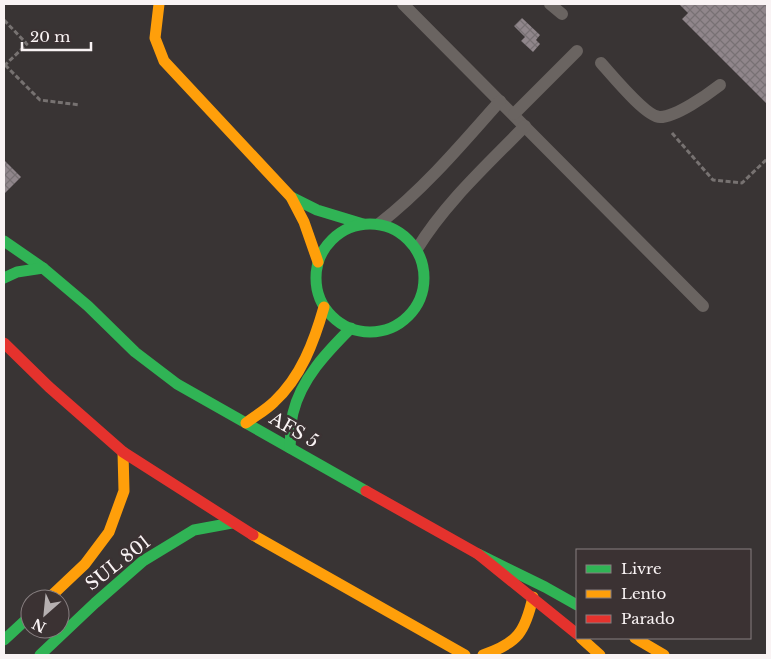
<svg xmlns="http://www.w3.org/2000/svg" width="771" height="659" font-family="'Libre Baskerville',serif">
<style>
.building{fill:url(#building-cross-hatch)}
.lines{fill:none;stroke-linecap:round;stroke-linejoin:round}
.path{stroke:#777271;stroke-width:3;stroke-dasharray:5 2.5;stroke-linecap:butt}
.lane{stroke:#6a6461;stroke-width:12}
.fast{stroke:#30b455;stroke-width:11}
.slow{stroke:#ff9f0a;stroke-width:11}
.jam{stroke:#e5322d;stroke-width:11}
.labels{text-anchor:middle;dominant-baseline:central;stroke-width:5;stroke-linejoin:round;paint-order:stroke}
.street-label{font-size:18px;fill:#f9f3f4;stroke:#3b3233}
</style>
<defs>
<pattern id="building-cross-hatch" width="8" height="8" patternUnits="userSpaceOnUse" patternTransform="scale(1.25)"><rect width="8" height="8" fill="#90868b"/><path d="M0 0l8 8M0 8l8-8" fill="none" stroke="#787174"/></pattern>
</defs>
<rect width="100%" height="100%" fill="#393434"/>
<g class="building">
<path d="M679,4H767V104L682,19L688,13Z"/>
<path d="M522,18L540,35L536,40L540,44L533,52L521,41L525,37L514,26Z"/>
<path d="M4,160L21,177L4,194Z"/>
</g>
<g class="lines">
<g class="path">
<path d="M4,20L27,44L5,65L4,63"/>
<path d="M5,65L40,100L80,105"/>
<path d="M672,133L713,180L742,183L767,159"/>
</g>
<g class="lane">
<path d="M403,4L703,306"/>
<path d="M550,4L562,14"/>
<path d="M601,63C612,75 646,117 660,117C676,117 707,95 720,85"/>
<path d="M514,114L577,51"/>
<path d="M379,224C425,188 462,144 500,101"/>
<path d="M417,249C445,203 487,165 525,126"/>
</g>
<g class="fast">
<path d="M291,197L317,210L363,224"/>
<circle cx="370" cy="278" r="54"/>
<path d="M4,241L43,268L88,306L135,352L177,384L366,491"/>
<path d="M4,278L17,272L43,268"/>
<path d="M290,448C291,436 290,425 293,413C301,379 327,352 351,328"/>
<path d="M478,554L545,587L577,605"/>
<path d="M4,640L30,616"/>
<path d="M40,655L95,603L143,561L194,530L232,523"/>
</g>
<g class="slow">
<path d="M159,4L155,38L164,61L291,197L304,222L318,262"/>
<path d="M246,423C255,416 266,410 274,402C301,377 314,342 324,307"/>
<path d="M253,535L465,655"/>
<path d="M48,599L85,564L109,532L124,491L123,452"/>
<path d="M581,638L600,655"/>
<path d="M635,638L664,655"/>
<path d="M483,655C518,643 525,632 533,597"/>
</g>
<g class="jam">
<path d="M4,343L49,387L123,452L253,535"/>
<path d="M366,491L478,554L577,634"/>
</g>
</g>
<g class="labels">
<g class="street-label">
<text transform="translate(294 430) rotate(30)">AFS 5</text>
<text transform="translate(118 563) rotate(-38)">SUL 801</text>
</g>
</g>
<rect width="771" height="659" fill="none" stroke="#f9f3f4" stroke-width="10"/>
<rect x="576" y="549" width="175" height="90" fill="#3b3233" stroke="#877f80"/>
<rect x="586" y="565" width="25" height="8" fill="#30b455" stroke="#877f80"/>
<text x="621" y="574" font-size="15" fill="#f9f3f4">Livre</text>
<rect x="586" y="590" width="25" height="8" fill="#ff9f0a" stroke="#877f80"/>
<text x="621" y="599" font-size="15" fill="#f9f3f4">Lento</text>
<rect x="586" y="615" width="25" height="8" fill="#e5322d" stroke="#877f80"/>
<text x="621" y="624" font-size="15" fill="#f9f3f4">Parado</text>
<g transform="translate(45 614) rotate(207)"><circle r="24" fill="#3b3233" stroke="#877f80"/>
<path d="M0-4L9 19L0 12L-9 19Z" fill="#b6b0b1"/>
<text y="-8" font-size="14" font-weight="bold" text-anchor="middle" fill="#f9f3f4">N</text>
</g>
<path d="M22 42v8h69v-8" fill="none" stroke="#f9f3f4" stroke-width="2.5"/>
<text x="30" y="42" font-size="15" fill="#f9f3f4" stroke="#3b3233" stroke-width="4" paint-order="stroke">20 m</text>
</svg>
